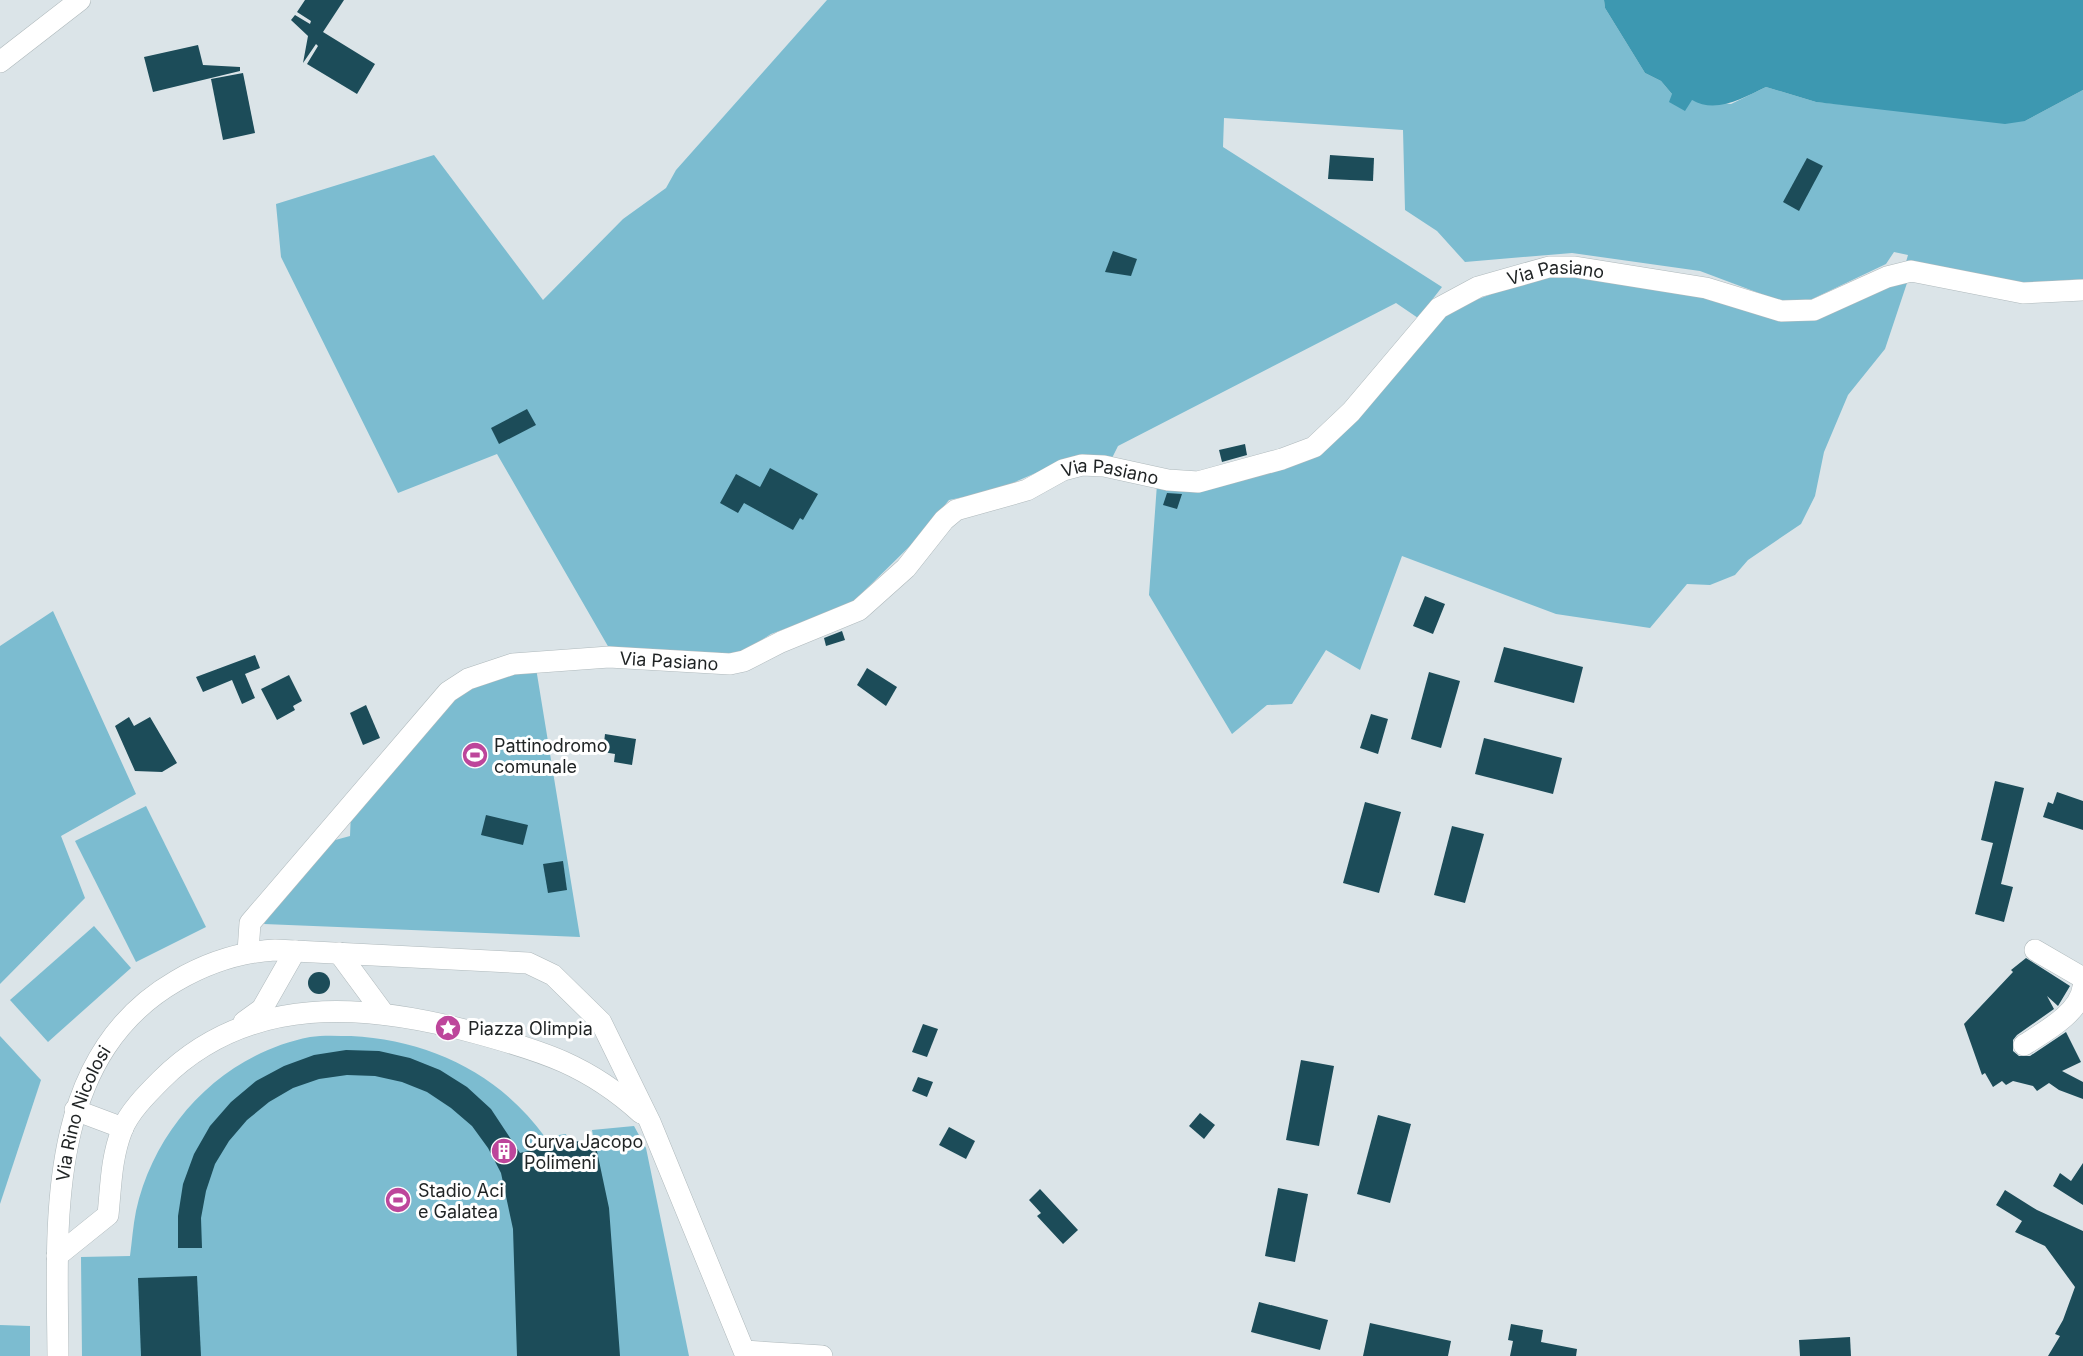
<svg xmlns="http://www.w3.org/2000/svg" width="2083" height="1356" font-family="Inter,sans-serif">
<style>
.green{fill:#7cbcd0}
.water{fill:#3d98b1}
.building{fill:#1c4c59}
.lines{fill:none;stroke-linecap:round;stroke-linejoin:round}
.minor-casing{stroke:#afb9bc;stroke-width:22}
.minor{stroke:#fff;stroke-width:21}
.labels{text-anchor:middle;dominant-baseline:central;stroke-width:6;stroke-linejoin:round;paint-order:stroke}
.street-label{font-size:18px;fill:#1f2324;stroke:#fff}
.poi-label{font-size:18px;fill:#1f2324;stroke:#fff;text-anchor:start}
</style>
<rect width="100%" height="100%" fill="#dbe4e8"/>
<g class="green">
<path d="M827,0H1604L1605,8L1645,73L1661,81L1672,94L1692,100L1731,104L1766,87L1816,102L2025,121L2083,90V279L2014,284L1906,262L1908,255L1894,252L1886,264L1806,302H1783L1700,271L1572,253L1465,262L1437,231L1405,210L1403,130L1224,118L1223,147L1442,287L1418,318L1396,303L1118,446L1112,458L1073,457L994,491L949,500L915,541L850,605L771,634L746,650L727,655L609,648L497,454L398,493L281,257L276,204L434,155L543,300L623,219L666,188L676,170Z"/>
<path d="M1551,271L1687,290L1755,313L1909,277L1885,349L1848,395L1824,452L1815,496L1801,524L1748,560L1735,575L1710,585L1687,584L1650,628L1556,614L1402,556L1360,670L1326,650L1292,704L1267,705L1232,734L1149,595L1157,484L1284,464L1442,313Z"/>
<path d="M53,611L136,794L61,836L85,898L0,984V646Z"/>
<path d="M536,668L580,937L264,924L273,904L328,842L350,836L351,811L456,692Z"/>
<path d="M146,806L206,927L136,962L75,841Z"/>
<path d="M94,926L131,968L48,1042L10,1000Z"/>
<path d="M0,1036L41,1080L0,1204Z"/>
<path d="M351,1036C428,1040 499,1073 545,1137L566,1134L568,1141L594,1142L592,1130L634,1126L646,1148L689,1356H82L81,1257L130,1256C132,1241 133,1226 136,1211C155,1125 223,1054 310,1037C323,1035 338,1036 351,1036Z"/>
<path d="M0,1325L30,1326V1356H0Z"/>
</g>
<path class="water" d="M1604,0H2083V90L2025,121L2005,124L1816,102L1766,87C1743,98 1716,114 1692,100L1685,111L1669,102L1672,94L1661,81L1645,73L1605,8Z"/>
<g class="building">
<path d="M305,0H344L323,32L375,64L357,94L307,64L318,46L316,44L303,63L308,36L291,20L295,15L310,24L311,21L297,12Z"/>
<path d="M198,45L203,65L240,67V71L153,92L144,57Z"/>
<path d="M243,73L255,133L223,140L211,79Z"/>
<path d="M1330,155L1374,158L1373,181L1328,179Z"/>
<path d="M1807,158L1823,166L1799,211L1783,202Z"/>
<path d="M1113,251L1137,259L1131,276L1105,272Z"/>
<path d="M527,409L536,425L499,444L491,428Z"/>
<path d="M1245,444L1247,455L1222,462L1219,450Z"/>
<path d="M770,468L818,494L803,520L800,518L793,530L744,503L738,513L720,503L736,474L760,487Z"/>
<path d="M1167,493L1182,494L1177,509L1163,505Z"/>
<path d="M1425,596L1445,604L1433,634L1413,626Z"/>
<path d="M842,631L845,640L826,646L824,638Z"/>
<path d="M1504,647L1583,667L1574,703L1494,682Z"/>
<path d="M255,655L260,668L245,674L255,698L242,704L232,680L203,692L196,677Z"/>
<path d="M867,668L897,687L886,706L857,685Z"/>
<path d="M1429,672L1460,681L1441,748L1411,739Z"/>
<path d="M289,675L302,701L293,706L295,710L277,720L261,689Z"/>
<path d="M366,705L380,738L363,745L350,713Z"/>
<path d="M1371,714L1388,719L1378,754L1360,748Z"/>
<path d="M129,717L134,726L150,717L177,763L162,772L135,771L115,726Z"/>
<path d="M605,734L636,739L632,765L614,762L615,754L603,752Z"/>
<path d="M1484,738L1562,758L1553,794L1475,774Z"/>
<path d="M1995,781L2024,788L2001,884L2013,887L2004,922L1975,914L1993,843L1981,840Z"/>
<path d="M2057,792L2083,801V830L2043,817L2048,802L2053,804Z"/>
<path d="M1365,802L1401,812L1379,893L1343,883Z"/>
<path d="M486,815L528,825L523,845L481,835Z"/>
<path d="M1452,826L1484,834L1465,903L1434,895Z"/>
<path d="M563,861L567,890L548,893L543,864Z"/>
<path d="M2026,958L2070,986L2058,1006L2047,996L2054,1009L2017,1035L2013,1040V1051L2019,1056H2030L2066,1032L2081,1062L2062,1071L2083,1082V1099L2059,1090L2049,1083L2037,1091L2033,1086L2013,1081L2006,1085L2002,1081L1993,1087L1985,1073L1982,1075L1964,1024L2013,972L2011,970Z"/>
<circle cx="319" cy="983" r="11"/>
<path d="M923,1024L938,1029L927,1057L912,1052Z"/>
<path d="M346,1050L379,1051L410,1058L440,1070L467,1087L491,1109L520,1153L568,1141L595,1142L609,1208L620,1356H517L513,1229L501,1173L488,1148L472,1126L451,1108L427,1092L402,1082L375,1076L347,1075L319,1079L293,1088L269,1102L247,1120L229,1141L215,1164L206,1191L201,1218L202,1248H178V1216L183,1184L194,1154L210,1126L231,1102L256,1081L284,1066L314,1055Z"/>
<path d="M1301,1060L1334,1066L1319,1146L1286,1140Z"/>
<path d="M918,1077L933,1082L927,1097L912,1091Z"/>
<path d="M1200,1113L1215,1125L1204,1139L1189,1126Z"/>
<path d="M1378,1115L1411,1124L1390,1203L1357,1194Z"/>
<path d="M949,1127L975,1141L966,1159L939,1145Z"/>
<path d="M2083,1163V1205L2053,1186L2060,1173L2071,1181Z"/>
<path d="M1278,1188L1308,1194L1295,1262L1265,1256Z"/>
<path d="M1040,1189L1078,1230L1063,1244L1037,1216L1041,1213L1029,1200Z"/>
<path d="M2005,1190L2037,1210L2083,1231V1356H2048L2060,1336L2055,1334L2063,1320L2075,1287L2045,1246L2015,1232L2022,1221L1996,1205Z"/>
<path d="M197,1276L201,1356H141L138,1278Z"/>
<path d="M1259,1302L1328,1320L1320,1350L1251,1332Z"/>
<path d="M1370,1323L1451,1341L1448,1356H1363Z"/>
<path d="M1511,1324L1543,1330L1541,1342L1577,1349L1576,1356H1510L1513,1341L1508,1340Z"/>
<path d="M1850,1337L1851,1356H1800L1799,1340Z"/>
</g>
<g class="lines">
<g class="minor-casing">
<g id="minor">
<path d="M0,62L80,0"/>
<path d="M2035,950L2083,978"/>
<path id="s1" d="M248,952L250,923L448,692L468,679L513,664L609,657L730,664L744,661L781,642L859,610L906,568L944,520L956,510L1027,490L1063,470L1082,465L1104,466L1168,480L1198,482L1282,459L1314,447L1351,412L1439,308L1478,287L1549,267H1575L1706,288L1781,311L1814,310L1887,277L1911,271L2023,293L2083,290"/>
<path d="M339,953L384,1014"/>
<path d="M244,1022L262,1009L295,951"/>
<path d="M2024,1045C2044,1032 2080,1013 2083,987"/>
<path d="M75,1110L123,1128"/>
<path d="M57,1256L108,1215C111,1186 111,1158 122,1130C129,1112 147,1094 161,1080C248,993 366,1003 476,1033C542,1051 588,1065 641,1113"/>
<path id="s2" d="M58,1356C57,1224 44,1057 176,981C207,963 240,952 275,950L528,963L553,975L601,1022L650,1122L744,1351L822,1356"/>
</g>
</g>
<use href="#minor" class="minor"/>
</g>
<defs>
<g id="stadium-disc" transform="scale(1.35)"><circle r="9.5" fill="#bd469b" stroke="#fff"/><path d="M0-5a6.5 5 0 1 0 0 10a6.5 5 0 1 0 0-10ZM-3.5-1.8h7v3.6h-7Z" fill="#fff"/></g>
<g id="sight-disc" transform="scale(1.35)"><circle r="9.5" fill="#bd469b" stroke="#fff"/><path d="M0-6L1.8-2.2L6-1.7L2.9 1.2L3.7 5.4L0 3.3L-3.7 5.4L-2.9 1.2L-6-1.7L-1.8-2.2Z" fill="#fff"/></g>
<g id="building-disc" transform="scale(1.35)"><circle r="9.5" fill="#bd469b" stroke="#fff"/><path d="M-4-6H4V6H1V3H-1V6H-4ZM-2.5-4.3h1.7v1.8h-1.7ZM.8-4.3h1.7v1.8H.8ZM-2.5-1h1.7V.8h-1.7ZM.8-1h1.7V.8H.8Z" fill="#fff"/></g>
</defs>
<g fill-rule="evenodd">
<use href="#stadium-disc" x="475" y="755"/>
<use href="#sight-disc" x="448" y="1028"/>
<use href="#building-disc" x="504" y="1151"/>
<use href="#stadium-disc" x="398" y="1200"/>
</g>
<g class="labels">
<g class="street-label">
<text stroke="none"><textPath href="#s1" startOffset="1587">Via Pasiano</textPath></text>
<text stroke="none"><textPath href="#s1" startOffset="1065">Via Pasiano</textPath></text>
<text stroke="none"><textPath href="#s1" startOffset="561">Via Pasiano</textPath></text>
<text stroke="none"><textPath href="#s2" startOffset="246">Via Rino Nicolosi</textPath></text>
</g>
<g class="poi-label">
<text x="494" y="745">Pattinodromo<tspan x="494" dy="21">comunale</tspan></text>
<text x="468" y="1028">Piazza Olimpia</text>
<text x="524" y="1141">Curva Jacopo<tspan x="524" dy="21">Polimeni</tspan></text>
<text x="418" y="1190">Stadio Aci<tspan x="418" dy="21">e Galatea</tspan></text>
</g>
</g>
</svg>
